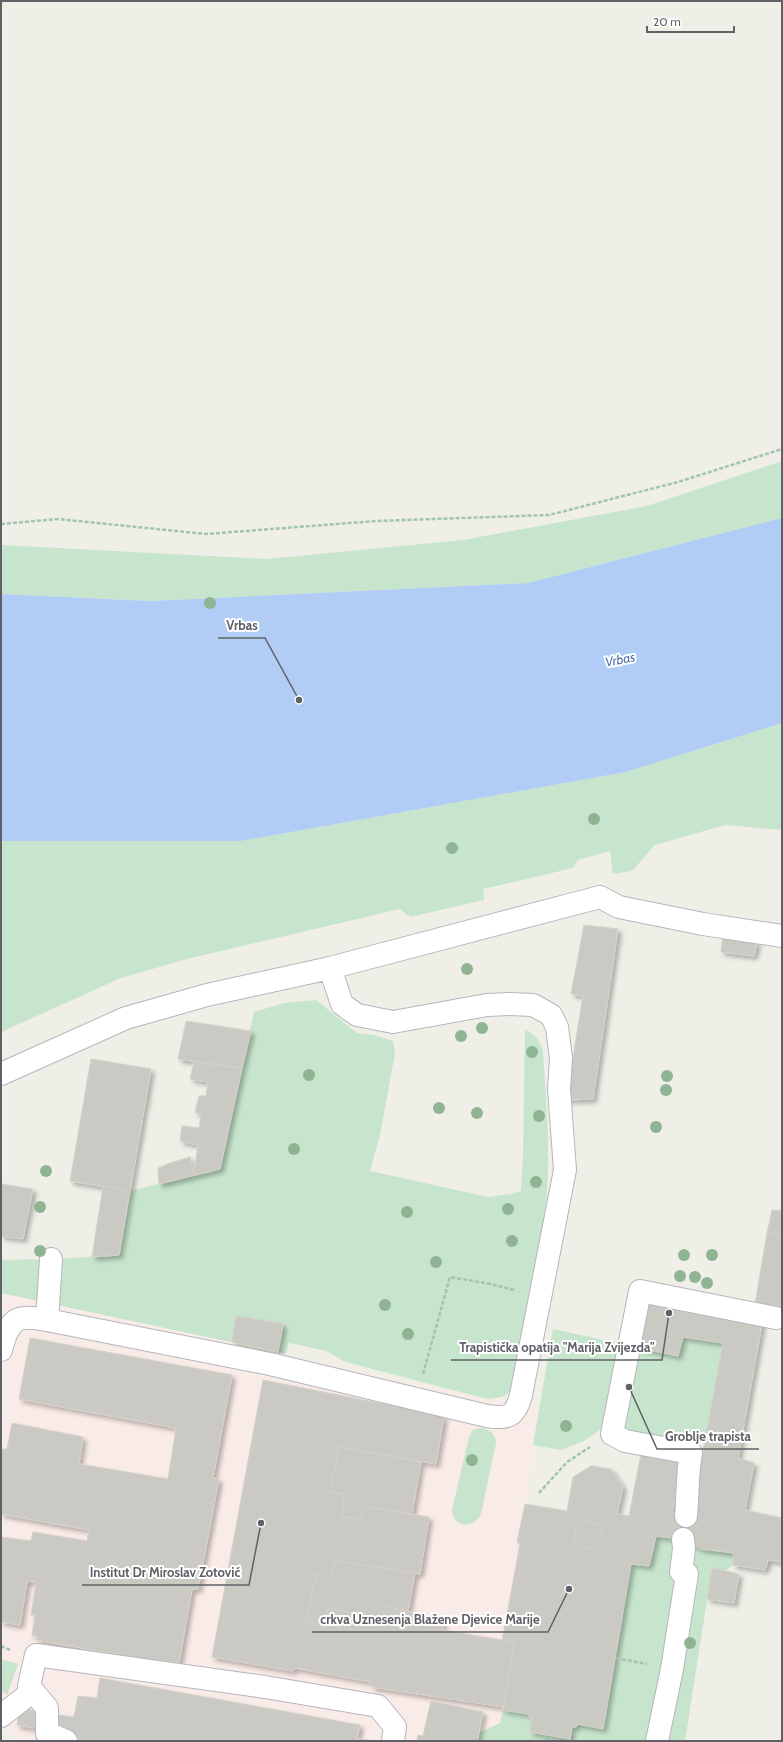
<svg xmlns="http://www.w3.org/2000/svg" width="783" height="1742" font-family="Cabin,sans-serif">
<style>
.medical{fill:#f9ebe7}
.green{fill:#c7e4cc}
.water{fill:#b1cdf6}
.building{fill:#cbc9c4;stroke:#d4d2c7;filter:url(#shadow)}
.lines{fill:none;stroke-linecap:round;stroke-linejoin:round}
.minor-casing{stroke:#b5b6bb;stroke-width:24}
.path{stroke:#a1c4b1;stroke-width:2.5;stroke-dasharray:4 2;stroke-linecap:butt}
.minor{stroke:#fff;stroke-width:22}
.tree{fill:#8fb493}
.labels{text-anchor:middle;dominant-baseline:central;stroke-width:4;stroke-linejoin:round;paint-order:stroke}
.water-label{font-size:13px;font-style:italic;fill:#5271b0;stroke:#fff}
.leader{fill:none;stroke:#5f6166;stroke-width:1.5}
.callout-dot{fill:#5f6166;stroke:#fff;stroke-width:1.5}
.callout-label{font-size:13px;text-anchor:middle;font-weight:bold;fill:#5f6166;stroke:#fff;stroke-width:4;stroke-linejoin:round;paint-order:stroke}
</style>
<defs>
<filter id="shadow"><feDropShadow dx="3.5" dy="3.5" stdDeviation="2" flood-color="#0004"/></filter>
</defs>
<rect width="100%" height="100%" fill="#efefe8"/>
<path class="medical" d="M1,1293L539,1410L525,1504L517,1542L520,1544L502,1640L504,1707L500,1723L480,1732L479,1741H23L1,1722Z"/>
<g class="green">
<path d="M782,461V518L528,583L150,601L1,594V545L267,559L463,540L647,506Z"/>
<path d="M782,723V830L725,825L655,845L632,871L613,874L610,851L578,860L573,868L483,889L484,900L410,917L400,909L187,959L121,978L1,1032V841H241L626,772Z"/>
<path d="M316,1000L357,1033L374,1035L393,1041L395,1053L380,1135L370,1171L488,1197L512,1194L521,1191L523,1156L525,1029C535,1035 540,1040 543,1051C546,1102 551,1153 546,1203C541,1267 525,1329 512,1391L502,1397L487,1399L346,1362L326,1351L290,1343L289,1341L286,1354L1,1293V1260L51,1259L119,1255L130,1191L220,1169L254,1012L284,1003Z"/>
<path d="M553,1329L678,1356L683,1337L723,1343L705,1441L600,1430L584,1441L561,1450L533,1445Z"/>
<path d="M482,1428C490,1430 496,1434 496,1443L481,1514C474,1529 453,1528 452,1510L469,1437L473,1430Z"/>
<path d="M656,1536L683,1539L701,1549L734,1553L733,1565L725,1571L712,1568L685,1741H479L480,1732L500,1723L503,1710L528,1714L532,1720L530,1732L570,1739L572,1727H576L578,1724L603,1729L631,1564L649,1566Z"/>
<path d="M1,1659L18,1664L7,1695L1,1690Z"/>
</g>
<path class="water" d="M782,518V723L626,772L241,841H1V594L150,601L528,583Z"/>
<g class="building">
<path d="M584,925L618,929L593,1099L566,1100L583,996L571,994Z"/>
<path d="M723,935L757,942L754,956L721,952Z"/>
<path d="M186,1021L251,1031L242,1068L178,1059Z"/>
<path d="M91,1059L151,1069L130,1191L70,1181Z"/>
<path d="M194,1062L242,1068L220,1169L159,1184L158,1168L170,1163L190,1157L194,1173L198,1145L180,1141L182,1126L199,1128L201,1115L195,1112L199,1096H206L208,1082L190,1079Z"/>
<path d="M1,1184L33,1189L23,1239L1,1236Z"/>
<path d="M103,1186L130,1191L119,1255L92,1257Z"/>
<path d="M772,1210L782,1211V1235L767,1233Z"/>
<path d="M767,1233L782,1235V1306L755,1304Z"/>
<path d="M644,1295L763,1318L738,1458L754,1463L745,1510L782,1518V1562L768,1560L765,1570L733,1565L734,1553L701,1549L683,1539L672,1538L677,1514L691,1516L723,1343L683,1337L678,1356L631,1346Z"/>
<path d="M236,1316L283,1324L278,1352L232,1342Z"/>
<path d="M30,1338L232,1375L213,1478L219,1479L198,1589H192L179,1663L162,1660L161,1662L37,1640V1636H32L35,1615H31L36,1582L27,1581L20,1625L1,1622V1537L31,1541L33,1532L87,1541L89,1530L1,1514V1449H7L12,1423L83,1437L79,1464L168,1479L176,1428L19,1399Z"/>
<path d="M263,1380L444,1416L436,1464L339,1447L330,1492L344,1494L342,1517L361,1519L363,1506L429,1517L420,1574L335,1561L330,1577L316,1575L306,1622L323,1626L328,1608L382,1618L386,1607L443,1619V1630L514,1642L504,1707L372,1687L371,1682L295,1668L293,1671L212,1657Z"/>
<path d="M339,1447L421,1462L412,1514L363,1506L361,1519L342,1517L344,1494L330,1492Z"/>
<path d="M641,1454L682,1463L672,1512L677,1514L672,1538L656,1536L649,1566L631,1564L603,1729L578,1724L576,1727H572L570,1739L530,1732L532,1720L528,1714L503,1710L514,1642L502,1641L520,1544L517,1542L525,1504L567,1511L573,1477L591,1466L611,1469L623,1487L617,1514L629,1516Z"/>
<path d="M578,1520L603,1525L598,1550L573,1545Z"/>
<path d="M335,1561L415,1573L408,1611L386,1607L382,1618L328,1608L323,1626L306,1622L316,1575L330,1577Z"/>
<path d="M712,1568L739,1574L734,1603L707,1599Z"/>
<path d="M100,1678L360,1725L357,1738L372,1741H91L55,1735L59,1715L74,1717L78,1696L97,1698Z"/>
<path d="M431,1701L483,1712L477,1741H417L418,1735L423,1736Z"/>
<path d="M20,1708L38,1711L34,1728L17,1725Z"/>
</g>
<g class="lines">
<g class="minor-casing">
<g id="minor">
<path d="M330,968L600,897L619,907L703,924L782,936"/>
<path d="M1,1074L126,1018L207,995L330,968L342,1004L357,1015L393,1022L487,1005L510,1004L533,1005L551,1015L557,1027L561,1058L559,1089L565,1170L521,1395C515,1417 508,1419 487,1416L270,1364L47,1320C40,1319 32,1317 25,1318C9,1318 4,1338 1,1350"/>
<path d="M47,1320L51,1259"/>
<path d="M686,1516C688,1495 687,1474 691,1453L625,1441L612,1434L640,1291L776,1318"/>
<path d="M1,1716L33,1691"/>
<path d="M66,1741L47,1733V1708L29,1686L36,1655L265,1687L378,1706L395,1727L393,1741"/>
<path d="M657,1741L672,1669L687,1574L681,1572L684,1549L683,1539"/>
</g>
</g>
<g class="path">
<path d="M1,524L58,519L206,534L376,521L549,515L678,482L782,449"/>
<path d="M423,1374L450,1277L491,1284L514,1290"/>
<path d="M539,1493L567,1462L590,1447"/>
<path d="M1,1646L10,1650"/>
<path d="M616,1658L647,1664"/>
<path d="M546,1741L547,1735"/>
</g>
<use href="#minor" class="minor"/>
</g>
<g class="tree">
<circle cx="210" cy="603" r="6"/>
<circle cx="594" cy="819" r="6"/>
<circle cx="452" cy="848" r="6"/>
<circle cx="467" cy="969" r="6"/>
<circle cx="482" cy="1028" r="6"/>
<circle cx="461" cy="1036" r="6"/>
<circle cx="532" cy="1052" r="6"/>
<circle cx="309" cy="1075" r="6"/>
<circle cx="667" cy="1076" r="6"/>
<circle cx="666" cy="1090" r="6"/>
<circle cx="439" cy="1108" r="6"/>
<circle cx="477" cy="1113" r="6"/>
<circle cx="539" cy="1116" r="6"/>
<circle cx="656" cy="1127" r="6"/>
<circle cx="294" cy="1149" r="6"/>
<circle cx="46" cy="1171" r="6"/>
<circle cx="536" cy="1182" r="6"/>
<circle cx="40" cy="1207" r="6"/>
<circle cx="508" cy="1209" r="6"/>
<circle cx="407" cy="1212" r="6"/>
<circle cx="512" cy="1241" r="6"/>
<circle cx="40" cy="1251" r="6"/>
<circle cx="684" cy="1255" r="6"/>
<circle cx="712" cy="1255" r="6"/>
<circle cx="436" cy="1262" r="6"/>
<circle cx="680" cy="1276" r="6"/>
<circle cx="695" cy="1277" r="6"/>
<circle cx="707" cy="1283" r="6"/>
<circle cx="385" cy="1305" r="6"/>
<circle cx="408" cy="1334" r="6"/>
<circle cx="566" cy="1426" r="6"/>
<circle cx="472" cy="1460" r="6"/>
<circle cx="690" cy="1643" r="6"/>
</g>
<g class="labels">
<g class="water-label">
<text transform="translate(620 659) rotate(-11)">Vrbas</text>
</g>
</g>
<path class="leader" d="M299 700L265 638H218M669 1313L662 1360H451M629 1387L657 1449H759M261 1523L249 1585H82M569 1589L548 1632H312"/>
<g class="callout-dot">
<circle cx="299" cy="700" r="4"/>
<circle cx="669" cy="1313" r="4"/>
<circle cx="629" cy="1387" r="4"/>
<circle cx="261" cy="1523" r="4"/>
<circle cx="569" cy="1589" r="4"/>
</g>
<g class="callout-label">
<text x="242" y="630">Vrbas</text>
<text x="557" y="1352">Trapistička opatija "Marija Zvijezda"</text>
<text x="708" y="1441">Groblje trapista</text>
<text x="165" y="1577">Institut Dr Miroslav Zotović</text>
<text x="430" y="1624">crkva Uznesenja Blažene Djevice Marije</text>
</g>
<rect width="783" height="1742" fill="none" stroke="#5f6166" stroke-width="4"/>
<path d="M647 26v6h87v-6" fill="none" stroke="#5f6166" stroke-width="2"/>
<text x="653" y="26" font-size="12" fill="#5f6166" stroke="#ffffff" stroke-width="3" paint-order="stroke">20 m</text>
</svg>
